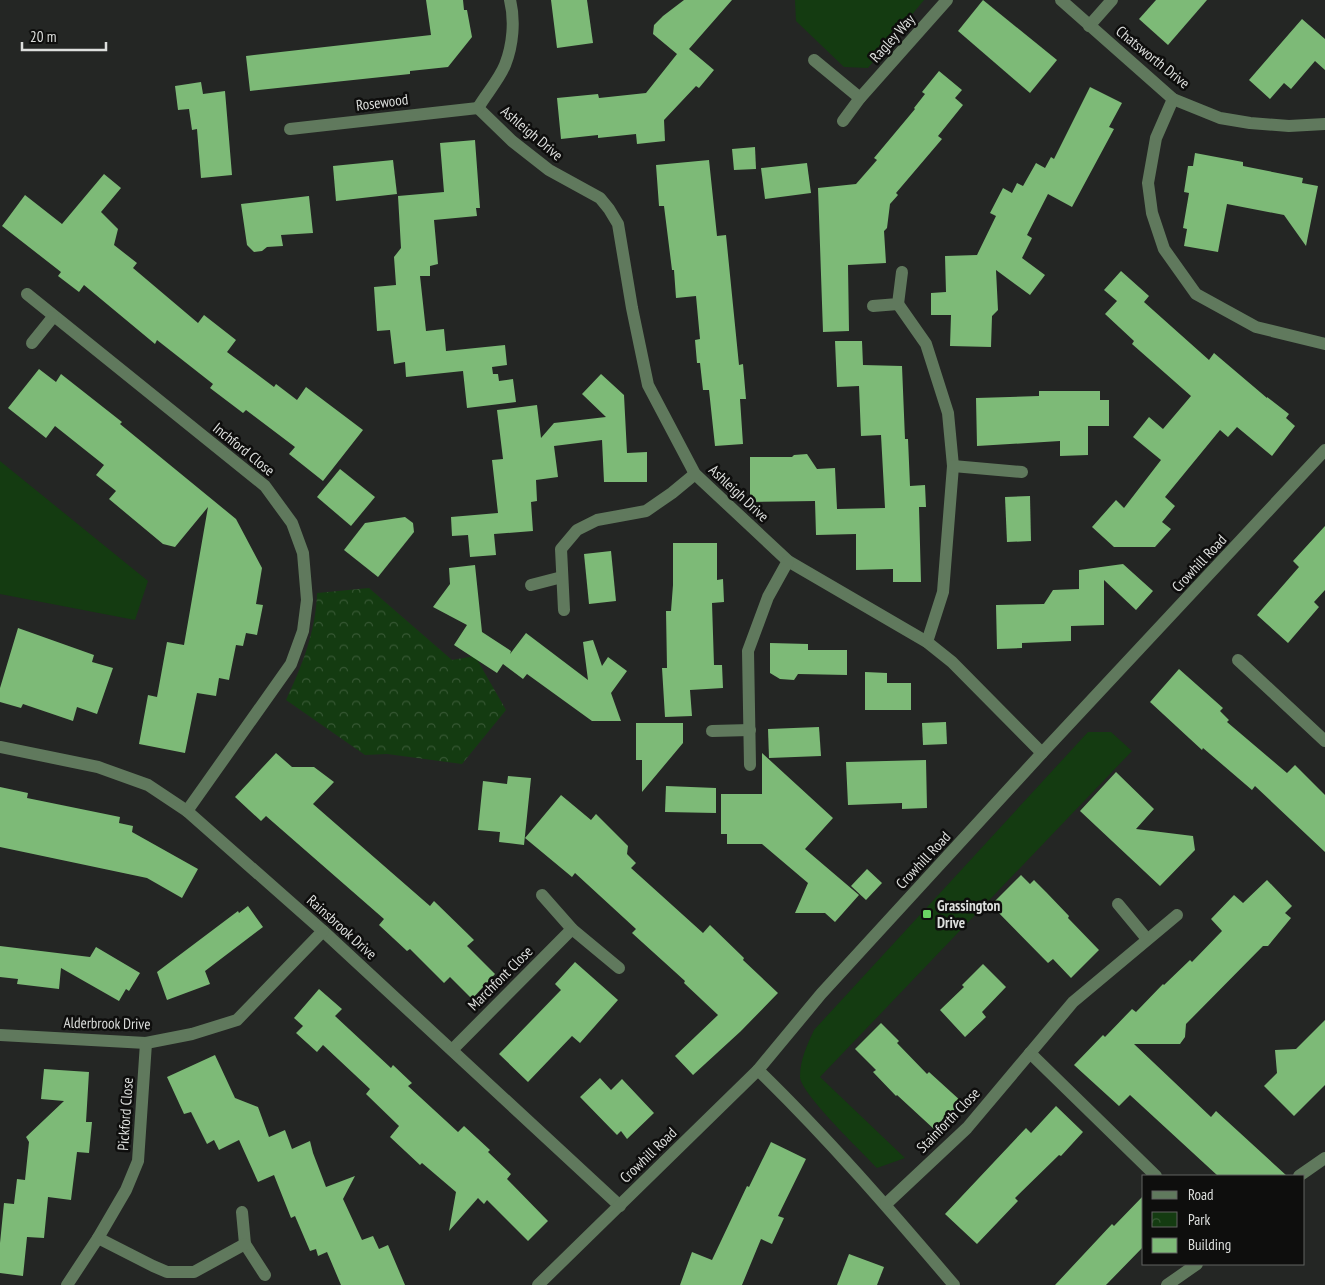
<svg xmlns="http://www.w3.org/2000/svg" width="1325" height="1285" font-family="'PT Sans Narrow',sans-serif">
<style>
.green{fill:#143b11}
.park{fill:url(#park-crowns)}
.building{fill:#7dba77}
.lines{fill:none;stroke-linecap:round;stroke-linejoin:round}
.minor{stroke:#60795d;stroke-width:12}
.poi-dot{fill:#6ad363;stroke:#0e0e0d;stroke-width:2}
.labels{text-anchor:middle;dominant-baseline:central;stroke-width:5;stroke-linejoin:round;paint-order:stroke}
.street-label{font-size:15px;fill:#dddfdd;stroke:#0e0e0d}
.poi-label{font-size:15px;font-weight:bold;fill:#dddfdd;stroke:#0e0e0d;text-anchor:start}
</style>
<defs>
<pattern id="park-crowns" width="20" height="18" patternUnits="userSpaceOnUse" patternTransform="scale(1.25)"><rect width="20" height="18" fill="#143b11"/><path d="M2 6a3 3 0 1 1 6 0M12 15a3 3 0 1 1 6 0" fill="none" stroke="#365733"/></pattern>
</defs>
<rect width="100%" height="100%" fill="#242624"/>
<g class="green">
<path d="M795,0H924L868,68L844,67L796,21Z"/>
<path d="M0,461L148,581L135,620L0,594Z"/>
<path d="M1088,732H1111L1132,751L820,1077L905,1158L877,1168C863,1153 801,1094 800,1077C800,1060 807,1045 814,1030Z"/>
</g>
<path class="park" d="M369,588L452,660L475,656L506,710L462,764L387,754L365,755L286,700C302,666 316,631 317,593Z"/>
<g class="building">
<path d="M426,0H463L464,10H467L472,37L448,67L410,71V74L250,91L246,56L431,35Z"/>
<path d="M551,0H587L593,43L557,48Z"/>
<path d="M684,0H732L689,49L714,70L699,88L696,86L664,120L665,141L637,144L636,134L598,138V135L561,139L557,98L598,94L599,98L646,93L677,54L653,34L654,25L663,16Z"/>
<path d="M983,0L1057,60L1030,93L958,31Z"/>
<path d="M1156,0H1207L1168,45L1139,19Z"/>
<path d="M1302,19L1325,39V70L1315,61L1291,89L1284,83L1270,99L1249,80Z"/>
<path d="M939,71L962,90L955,98L963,105L938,136L942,139L896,193L898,195L890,204L887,228L884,231L886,263L848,265L849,331L823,332L818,188L856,184L877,160L874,158L915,109L914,108L925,94L922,92Z"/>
<path d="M201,82L203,94L225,91L232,175L201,178L197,129L192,130L189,109L178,110L175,86Z"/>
<path d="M1090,87L1122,103L1109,127L1114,129L1072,207L1048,194L1027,235L1032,238L1022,258L1045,275L1030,295L996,270L998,310L992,316L991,347L950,346L951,315H931V293L946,292L945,256L977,255L996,216L990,213L1003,188L1012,193L1017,183L1023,186L1036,163L1045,168L1051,157L1054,159Z"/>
<path d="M475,140L480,208H476L477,216L434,220L438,264L430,266V276H420L426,331L444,329L446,351L505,345L507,365L492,367L493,374H498L499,381L513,379L516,402L467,408L463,371L406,377L405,362L394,364L390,330L377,331L374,287L396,285L394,257L401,248L398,196L444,192L440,143Z"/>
<path d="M755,147L756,169L734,170L732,149Z"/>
<path d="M1195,153L1243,162V166L1303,178L1302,183L1318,186L1306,246L1284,215L1227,204L1218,252L1184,246L1187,229L1183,228L1189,193L1184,192L1188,166H1193Z"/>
<path d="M393,160L397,194L336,201L333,166Z"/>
<path d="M709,160L717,236L726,235L739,365L743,364L746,399H740L743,444L715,446L709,390H703L700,363H697L695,340L700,339L696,296L676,298L674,270H672L664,206H659L656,165Z"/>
<path d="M807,163L811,193L765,199L761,168Z"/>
<path d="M104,174L121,188L101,212L118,229L114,245L137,263L133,268L198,323L204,315L236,340L227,352L274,387L276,384L297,400L306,387L363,430L323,481L289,454L295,447L246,410L243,413L210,388L213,384L157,340L155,344L84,285L79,292L58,276L61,272L2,226L25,195L62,224Z"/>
<path d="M309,196L313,233L281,235L283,246L267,247L262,251L254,252L247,245L241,204Z"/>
<path d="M1121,271L1149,296L1144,302L1209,360L1214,353L1267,398V397L1289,414L1286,418L1295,426L1272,456L1237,427L1228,437L1220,430L1165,497L1175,506L1162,522L1171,529L1155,547H1114L1092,527L1116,500L1124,508L1161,460L1133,437L1149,417L1163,429L1191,396L1132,344L1134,341L1105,314L1117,301L1104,290Z"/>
<path d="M835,341H862L863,365L902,366L905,439H908L910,486L925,485L926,507H919L921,582H893V569L856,570V534L816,535L815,501L750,502V457H792L794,455L807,454L817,469L835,468L837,509L885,508L881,435L861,436L859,386L837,387Z"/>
<path d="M39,369L56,382L61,374L122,422L120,424L236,519L262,568L256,604L263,605L257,635L246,633L243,646L236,645L229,680L219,678L216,696L197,693L185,753L139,744L148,695L157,697L167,642L184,645L208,507L175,547L163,544L109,499L116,491L96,475L104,465L55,426L46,438L8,408Z"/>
<path d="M601,374L624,395L627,453L647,452V482H604L602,440L554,446L558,477L536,480L537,501L531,502L533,531L494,534L496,555L470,557L468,535L452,536L451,517L498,513L492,460L503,459L497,410L537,405L541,438L554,423L606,417L582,394Z"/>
<path d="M1039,391H1100V400H1109V426H1088V455L1060,456V441L977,446L976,398L1039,396Z"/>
<path d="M340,469L375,497L351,526L317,497Z"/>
<path d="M1030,496L1031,541L1007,542L1005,497Z"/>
<path d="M405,517L413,523L414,532L378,577L344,550L365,523Z"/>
<path d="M1325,526V590L1314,602L1319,607L1288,643L1257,615L1299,567L1293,561Z"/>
<path d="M673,543H717V580L723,579L724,602L712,603L714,665H722L723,688L690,690L692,716L665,717L662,668H667L666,611H671L673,585Z"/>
<path d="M611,551L616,601L589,604L584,554Z"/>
<path d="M1123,564L1153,591L1136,610L1104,580V625L1071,626V641L1022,643V648L997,649L996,605L1044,604L1053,590L1079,589V570Z"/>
<path d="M475,565L482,632L511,651L510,654L526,633L588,680L583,642L593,640L602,666L608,657L627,671L611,693L621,721H592L527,674L523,679L503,664L497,673L454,645L467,625L433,607L450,584L449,568Z"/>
<path d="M18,628L94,655L92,662L113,668L97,714L77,707L73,721L23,704L21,708L0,702V688Z"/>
<path d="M770,643L808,644V650H847V675L798,674L794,680L780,679L770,673Z"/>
<path d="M1179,669L1223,708L1220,711L1229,720L1227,722L1287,773L1295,765L1325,795V852L1255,786L1252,790L1203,748L1202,750L1150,702Z"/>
<path d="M865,672L887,673V683H911V710H865Z"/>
<path d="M946,722L947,744L923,745L922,723Z"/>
<path d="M636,723H683V743L642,792V760H636Z"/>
<path d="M819,727L821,756L769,758L768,729Z"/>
<path d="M276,753L292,767H314L334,782L313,804L430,906L434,901L474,940L467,946L495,974L472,999L450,977L444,983L410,949L407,951L379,925L384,919L266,816L261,821L235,797Z"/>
<path d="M762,753L833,818L805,849L859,895L835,922L825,913H795L808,883L762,844H727V834H721V794H762Z"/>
<path d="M926,760L927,808L902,809V803L848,805L846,762Z"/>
<path d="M1116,772L1154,809L1136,829L1193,836L1195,850L1160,886L1080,811Z"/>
<path d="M508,776L531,778L524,845L499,842L500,832L478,830L483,781L507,784Z"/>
<path d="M666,786L716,788V813L665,812Z"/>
<path d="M0,787L28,793L27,798L120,817L119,823L133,826L132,832L198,869L182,898L147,878L0,847Z"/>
<path d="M561,795L591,820L596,814L628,846L627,854L636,863L631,868L703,933L710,925L744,958L743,960L778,993L741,1031L693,1075L675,1056L718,1015L684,983L685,981L632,933L636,929L575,873L572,877L525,838Z"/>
<path d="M867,869L882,883L866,900L851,886Z"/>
<path d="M1021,875L1030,884L1034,880L1046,892L1069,916L1068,918L1099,950L1071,978L1053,959L1048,963L991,905Z"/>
<path d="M1267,880L1292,906L1285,913L1291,918L1268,946H1263L1186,1024L1185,1037L1180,1044H1134L1211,1117L1216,1111L1287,1176H1218L1130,1095L1119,1106L1074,1065L1103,1035L1105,1037L1132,1009L1136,1012L1163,984L1164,985L1190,960L1192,962L1222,931L1211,919L1234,895L1243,903Z"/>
<path d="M248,906L263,927L205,971L210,984L167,1000L157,972L238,911L239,913Z"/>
<path d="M0,946L90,957L96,947L140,973L129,991L126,989L119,1001L61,968L59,989L17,984L18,979L0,977Z"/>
<path d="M575,962L618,1000L580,1043L572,1036L528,1082L499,1054L561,990L555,984Z"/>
<path d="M983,964L1006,987L982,1012L986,1017L965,1037L940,1010L964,987L962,985Z"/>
<path d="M319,989L342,1009L335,1016L391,1068L393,1065L412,1083L408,1086L458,1132L464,1126L490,1150L488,1152L511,1174L507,1179L548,1221L528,1241L487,1200L484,1204L478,1198L449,1231L456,1192L422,1163L420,1165L390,1137L399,1126L366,1094L370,1089L323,1045L317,1052L296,1033L303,1026L294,1018Z"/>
<path d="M1325,1020V1085L1294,1116L1264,1086L1277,1073L1275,1050L1296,1049Z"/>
<path d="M881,1023L899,1041L897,1043L927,1074L929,1072L962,1102L935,1130L897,1095L896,1096L873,1072L876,1070L855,1049Z"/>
<path d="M215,1055L235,1098L258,1107L269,1137L285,1130L292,1149L310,1141L313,1153L326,1187L355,1176L343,1199L362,1240L373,1236L379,1249L388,1245L405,1285H341L327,1252L318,1256L316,1249L310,1251L295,1216L291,1218L274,1175L258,1182L239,1140L219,1150L214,1140L207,1144L191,1112L184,1114L167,1077Z"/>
<path d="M44,1069L89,1072L86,1122H92L89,1153L77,1152L71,1200L48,1197L44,1238L27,1237L23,1276L0,1273V1243L4,1203L14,1204L17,1179L25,1180L29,1142L26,1137L64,1101L41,1099Z"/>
<path d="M600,1078L611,1090L622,1079L654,1113L627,1139L621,1131L617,1135L580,1097Z"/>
<path d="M1056,1106L1083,1132L1061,1156L1059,1155L1015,1198L1018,1201L977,1244L945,1214L1026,1128L1031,1133Z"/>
<path d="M771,1142L806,1159L778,1216L784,1218L772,1244L761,1239L742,1285H680L692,1252L712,1260L747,1186L749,1187Z"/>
<path d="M1144,1195V1246L1106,1285H1055L1112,1224L1114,1226Z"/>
<path d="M849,1254L884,1267L877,1285H837Z"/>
</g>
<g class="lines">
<g class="minor">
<path d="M1061,0L1173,99L1220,118L1250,123L1289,126L1325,124"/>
<path d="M1089,26L1112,0"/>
<path d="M814,60L860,98"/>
<path d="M1173,99L1156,138L1148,183L1152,213L1164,249L1196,294L1256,327L1325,344"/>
<path d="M478,108L512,141L549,170L600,198L609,209L618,224L632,308L648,385L695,474L788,561L927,642L952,662L1042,753"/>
<path d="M478,108C486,94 499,80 505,65C513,45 515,20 510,0"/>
<path d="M843,121L860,98L947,0"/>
<path d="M290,129L478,108"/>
<path d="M27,294L265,486L292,523L303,553L307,600L303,631L291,664L187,811"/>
<path d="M898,304L926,344L948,413L953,466L943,592L927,642"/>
<path d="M873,306L898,304L902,272"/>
<path d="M32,343L53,317"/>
<path d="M953,466L1022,472"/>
<path d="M531,585L562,577"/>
<path d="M564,610L561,549L577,530L597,520L646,511L672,493L695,474"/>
<path d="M1238,660L1325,741"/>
<path d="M712,731L750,730"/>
<path d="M0,747L98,767L148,785L187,811L323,931L620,1206"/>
<path d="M750,765L748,651L768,597L788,561"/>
<path d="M542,895L572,929L619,968"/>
<path d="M1118,904L1147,939"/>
<path d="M0,1035L146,1043L192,1034L237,1020L323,931"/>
<path d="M452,1050L572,929"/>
<path d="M1030,1053L1156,1176"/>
<path d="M758,1070C828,1138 891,1211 954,1285"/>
<path d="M1299,1176L1325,1158"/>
<path d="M886,1204L967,1128L1073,1002L1177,915"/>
<path d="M242,1212L245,1244L265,1275"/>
<path d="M98,1238L153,1266L167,1272H194L245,1244"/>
<path d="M67,1285L98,1238L126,1190L138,1161L146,1043"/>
<path d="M538,1285L758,1070L821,994L1042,753L1325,450"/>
<path d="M1167,1285L1197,1264"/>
</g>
</g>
<rect class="poi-dot" x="922" y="909" width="10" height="10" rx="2.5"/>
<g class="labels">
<g class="street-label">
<text transform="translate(892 38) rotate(-48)">Ragley Way</text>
<text transform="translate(1153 57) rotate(39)">Chatsworth Drive</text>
<text transform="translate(382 102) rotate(-7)">Rosewood</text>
<text transform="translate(532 133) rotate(40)">Ashleigh Drive</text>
<text transform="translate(244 449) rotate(39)">Inchford Close</text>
<text transform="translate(739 493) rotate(43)">Ashleigh Drive</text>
<text transform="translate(1199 563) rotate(-47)">Crowhill Road</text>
<text transform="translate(923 860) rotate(-47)">Crowhill Road</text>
<text transform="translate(342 927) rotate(42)">Rainsbrook Drive</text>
<text transform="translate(500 978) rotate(-45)">Marchfont Close</text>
<text transform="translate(107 1023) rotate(1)">Alderbrook Drive</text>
<text transform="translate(125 1114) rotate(-86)">Pickford Close</text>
<text transform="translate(948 1120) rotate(-46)">Stainforth Close</text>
<text transform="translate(648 1155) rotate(-44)">Crowhill Road</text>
</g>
<g class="poi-label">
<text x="937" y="905">Grassington<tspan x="937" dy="17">Drive</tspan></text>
</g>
</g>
<rect x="1142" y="1175" width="162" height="90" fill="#0e0e0d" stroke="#616260"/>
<rect x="1152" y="1191" width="25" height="8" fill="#60795d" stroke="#616260"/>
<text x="1188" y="1200" font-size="15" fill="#dddfdd">Road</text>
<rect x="1152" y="1212" width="25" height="15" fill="url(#park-crowns)" stroke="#616260"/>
<text x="1188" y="1225" font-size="15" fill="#dddfdd">Park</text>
<rect x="1152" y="1238" width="25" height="15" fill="#7dba77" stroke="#616260"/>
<text x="1188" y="1250" font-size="15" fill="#dddfdd">Building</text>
<path d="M22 42v8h84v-8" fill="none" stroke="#dddfdd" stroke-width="2.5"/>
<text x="30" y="42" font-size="15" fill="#dddfdd" stroke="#0e0e0d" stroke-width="4" paint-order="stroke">20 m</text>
</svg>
